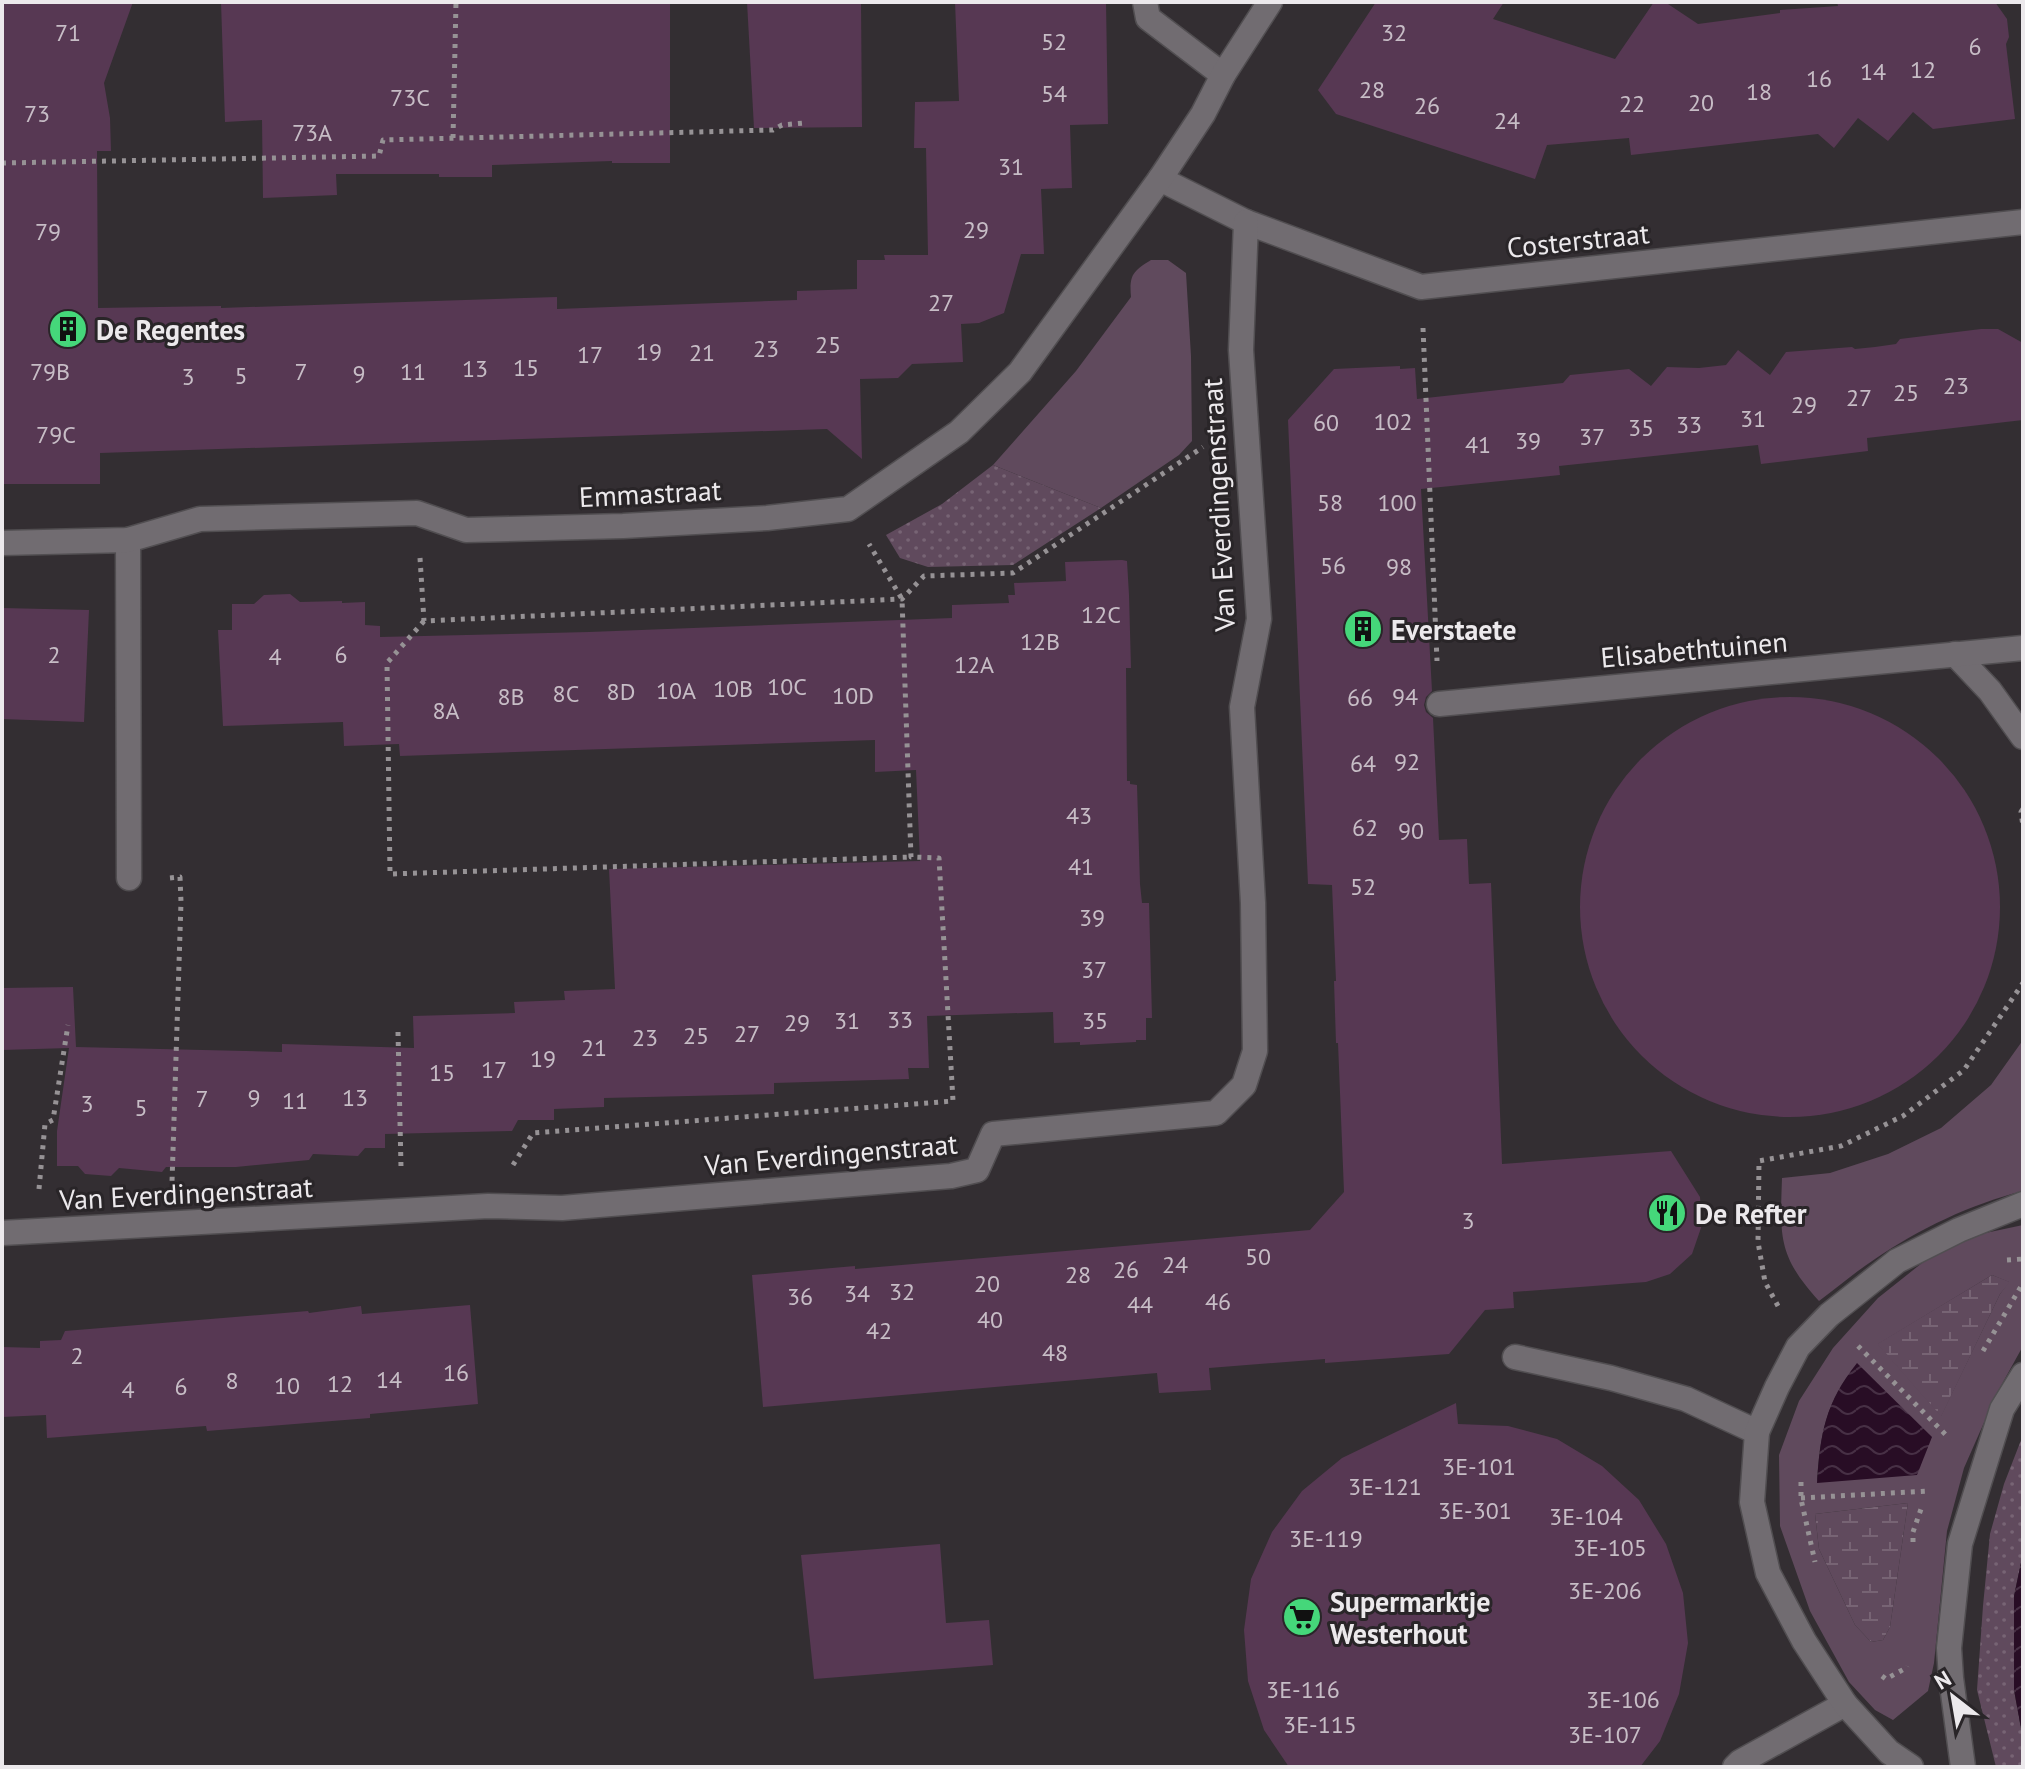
<svg xmlns="http://www.w3.org/2000/svg" width="2025" height="1769" font-family="'PT Sans',sans-serif">
<style>
.grass{fill:url(#grass-dots)}
.wetland{fill:url(#wetland-marsh)}
.green{fill:#604a5d;fill-rule:evenodd}
.water{fill:url(#water-waves)}
.building{fill:#573853}
.lines{fill:none;stroke-linecap:round;stroke-linejoin:round}
.lane-casing{stroke:#514e51;stroke-width:27}
.street-casing{stroke:#514e51;stroke-width:27}
.path{stroke:#969295;stroke-width:5;stroke-dasharray:4 6;stroke-linecap:butt}
.lane{stroke:#716c71;stroke-width:24}
.street{stroke:#716c71;stroke-width:24}
.labels{text-anchor:middle;dominant-baseline:central;stroke-width:6;stroke-linejoin:round;paint-order:stroke}
.number-label{font-size:24px;fill:#c7bdc6}
.street-label{font-size:28px;fill:#ece9ec;stroke:#292528}
.poi-label{font-size:28px;font-weight:bold;fill:#ece9ec;stroke:#292528;text-anchor:start}
</style>
<defs>
<pattern id="grass-dots" width="8" height="8" patternUnits="userSpaceOnUse" patternTransform="scale(2)"><rect width="8" height="8" fill="#604a5d"/><path d="M2 2h.1M6 6h.1" fill="none" stroke="#776474" stroke-width="1.8" stroke-linecap="round"/></pattern>
<pattern id="wetland-marsh" width="20" height="14" patternUnits="userSpaceOnUse" patternTransform="scale(2)"><rect width="20" height="14" fill="#604a5d"/><path d="M1 5h8M5 5V1M11 12h8M15 12V8" fill="none" stroke="#776474"/></pattern>
<pattern id="water-waves" width="16" height="10" patternUnits="userSpaceOnUse" patternTransform="scale(2)"><rect width="16" height="10" fill="#280d25"/><path d="M0 5q4-4 8 0t8 0" fill="none" stroke="#473045"/></pattern>
</defs>
<rect width="100%" height="100%" fill="#332e32"/>
<g class="grass">
<path d="M993,465L1101,508L1013,565L928,567L900,558L886,535L942,504Z"/>
<path d="M2023,1435V1553L2014,1596V1690L2023,1740V1767H1996L1977,1690L1983,1606L1990,1534L2004,1484Z"/>
</g>
<g class="wetland">
<path d="M1992,1275L2010,1282L2000,1294L1941,1417L1877,1344Z"/>
<path d="M1908,1503L1890,1627L1883,1640L1871,1642L1855,1625L1819,1549L1815,1514Z"/>
</g>
<g class="green">
<path d="M1151,260H1168L1186,273L1191,356L1192,441L1179,455L1101,508L993,465L1076,371L1131,297C1129,275 1133,271 1151,260Z"/>
<path d="M2023,1040V1191C1971,1204 1919,1229 1875,1259C1855,1272 1838,1287 1819,1301C1778,1256 1780,1237 1782,1178L1830,1173L1888,1154L1941,1128L1991,1085Z"/>
<path d="M2023,1225V1346L1997,1393L1964,1468L1947,1531L1934,1663L1928,1691L1893,1720L1875,1710L1849,1682L1810,1611L1780,1526L1779,1455L1799,1401L1833,1348L1878,1298L1927,1259L1976,1235ZM1992,1275L2009,1282L2000,1294L1941,1416L1878,1344ZM1857,1364L1817,1482C1820,1435 1826,1401 1857,1364ZM1908,1503L1890,1627L1883,1640L1871,1642L1855,1625L1819,1549L1815,1514Z"/>
</g>
<g class="water">
<path d="M1857,1363L1932,1437L1917,1475L1817,1483C1820,1434 1825,1403 1857,1363Z"/>
<path d="M2023,1553V1739L2014,1690V1596Z"/>
</g>
<g class="building">
<path d="M2,2H133L104,83L110,118L111,151H97L98,308L221,306V308L557,297V309L797,300V291L857,289V260H885L884,255H928L926,148H914L915,102L959,101L955,2H1106L1108,124L1070,125L1072,188L1041,189L1044,254H1021L1004,313L979,323L961,324L963,362L912,364L898,378L860,379L862,459L827,429L100,453V484H2Z"/>
<path d="M221,2H670V163H612V161L492,165V177H439V174H336L337,195L263,198L262,120L225,122Z"/>
<path d="M747,2H861L862,127L754,128Z"/>
<path d="M1376,2H1504L1493,19L1615,59L1654,2H1665L1698,24L1780,13V10L1838,6L1837,2H1995L2007,19L2009,37L2006,44L2015,119L1933,129L1913,112L1888,141L1858,118L1834,148L1818,134L1631,155L1629,138L1547,145L1535,179L1336,114L1318,90Z"/>
<path d="M1981,329H1998L2023,343V420L1867,438L1868,451L1761,464L1758,445L1559,466L1560,475L1421,489L1432,691L1426,697L1424,705L1426,712L1433,718L1439,840L1467,839L1469,884L1491,883L1502,1164L1671,1151L1700,1197L1702,1225L1692,1254L1670,1274L1646,1282L1513,1292L1514,1308L1485,1310L1449,1354L1325,1363V1359L1209,1368L1211,1390L1159,1393L1157,1373L763,1407L752,1275L855,1266V1269L1310,1230L1344,1192L1338,1043H1336L1334,981H1336L1332,885L1308,884L1288,420L1334,369L1400,366V369L1415,368L1417,399L1563,383L1570,375L1629,369L1651,386L1667,367L1699,368L1726,365L1738,350L1770,375L1786,352L1852,347L1855,349L1875,347L1896,344L1900,339Z"/>
<path d="M1122,560L1127,561L1129,595L1131,668H1126L1127,781H1130V784L1137,785L1140,884L1142,903H1149L1152,1018H1146V1040H1136V1042L1080,1045V1042L1054,1043L1053,1012L927,1016L929,1068H908L909,1079L774,1083V1094L604,1098V1107L554,1109V1120H518L512,1131L385,1134V1148H365L358,1156L313,1154L309,1160L236,1167H166L162,1172L119,1168L111,1176L85,1174L78,1166H57V1131L69,1048L2,1050V988L73,987L76,1047L282,1052V1044L414,1048L413,1016L515,1013L514,1002L565,1000L564,991L615,989L609,869L920,861L916,770L875,772V740L400,756L399,744L344,746L343,722L223,726L218,630H232V604H254L264,595L290,594L300,602L342,601V603L365,602V625L380,626V637L589,632L952,618V605L1009,603L1008,595H1015L1014,583L1066,581L1065,562Z"/>
<path d="M2,608L89,610L84,722L2,719Z"/>
<circle cx="1790" cy="907" r="210"/>
<path d="M470,1305L478,1404L370,1414V1418L207,1431L206,1426L47,1438L46,1415L2,1417V1347L40,1348V1341L61,1340L65,1331L308,1311L309,1313L361,1306L362,1314Z"/>
<path d="M1456,1403L1458,1424L1508,1426L1557,1439L1602,1466L1639,1500L1666,1544L1683,1593L1688,1643L1679,1694L1660,1741L1640,1767H1289L1264,1730L1248,1681L1244,1630L1251,1579L1272,1532L1302,1491L1342,1458Z"/>
<path d="M940,1544L946,1623L989,1620L993,1665L814,1679L801,1555Z"/>
</g>
<g class="lines">
<g class="lane-casing">
<g id="lane">
<path d="M128,540L129,878"/>
<path d="M1515,1357L1611,1378L1686,1399L1757,1432"/>
<path d="M1735,1767L1740,1762L1845,1704"/>
<path d="M1911,1767L1889,1752L1845,1704L1804,1641L1768,1573L1752,1502L1757,1432L1777,1387L1798,1347L1829,1315L1897,1261L1959,1230L2023,1204"/>
</g>
</g>
<g class="street-casing">
<g id="street">
<path d="M1145,2L1148,18L1223,75"/>
<path d="M1160,179L1246,222L1421,287L2023,222"/>
<path d="M2,543L128,540L200,519L417,513L466,530L623,526L767,518L848,509L959,432L1020,372L1160,179L1203,114L1223,75L1270,2"/>
<path d="M1955,654L1990,691L2023,737"/>
<path d="M1439,704L2023,648"/>
<path d="M2,1233L488,1206L562,1208L951,1176L977,1170L993,1134L1216,1113L1244,1085L1255,1051L1253,903L1242,707L1259,619L1241,350L1246,222"/>
<path d="M1963,1767L1951,1678L1949,1648L1960,1544L2002,1409L2023,1375"/>
</g>
</g>
<g class="path">
<path d="M453,138L456,2"/>
<path d="M2,163L379,156L383,140L773,130L782,125L804,123"/>
<path d="M1423,328L1437,661"/>
<path d="M420,558L424,621L902,599L924,576L1013,573L1203,447"/>
<path d="M424,621L387,663L390,874L911,857"/>
<path d="M2023,809L2021,812L2023,826"/>
<path d="M170,878L180,877L181,902L172,1182"/>
<path d="M398,1032L401,1167"/>
<path d="M513,1165L533,1133L953,1101L939,858L911,857L902,599L869,544"/>
<path d="M39,1189L45,1124L53,1120L68,1025"/>
<path d="M2007,1260L2023,1259"/>
<path d="M1778,1306L1765,1282L1758,1242L1759,1161L1841,1146L1903,1116L1964,1070L2023,983"/>
<path d="M1858,1346L1947,1436"/>
<path d="M1983,1351L2023,1283"/>
<path d="M1801,1482V1499L1815,1562"/>
<path d="M1801,1498L1928,1491"/>
<path d="M1913,1542V1532L1921,1509"/>
<path d="M1882,1676L1886,1679L1906,1668L1907,1666"/>
</g>
<use href="#lane" class="lane"/>
<use href="#street" class="street"/>
</g>
<defs>
<g id="building-disc" transform="scale(2)"><circle r="9.5" fill="#45d77a" stroke="#292528"/><path d="M-4-6H4V6H1V3H-1V6H-4ZM-2.5-4.3h1.7v1.8h-1.7ZM.8-4.3h1.7v1.8H.8ZM-2.5-1h1.7V.8h-1.7ZM.8-1h1.7V.8H.8Z" fill="#111"/></g>
<g id="restaurant-disc" transform="scale(2)"><circle r="9.5" fill="#45d77a" stroke="#292528"/><path d="M-5-6h1v4h1v-4h1v4h1v-4h1v5L-1.5 .5V6h-2V.5L-5-1ZM5-6V6H3V1.5H1.5Q1.5-4 5-6Z" fill="#111"/></g>
<g id="supermarket-disc" transform="scale(2)"><circle r="9.5" fill="#45d77a" stroke="#292528"/><path d="M-6-5.5h2.5l.6 2H6L4.5 2H-2.5L-4.4-4H-6ZM-1.5 3.2a1.3 1.3 0 1 0 .1 0ZM3 3.2a1.3 1.3 0 1 0 .1 0Z" fill="#111"/></g>
</defs>
<g fill-rule="evenodd">
<use href="#building-disc" x="68" y="329"/>
<use href="#building-disc" x="1363" y="629"/>
<use href="#restaurant-disc" x="1667" y="1213"/>
<use href="#supermarket-disc" x="1302" y="1617"/>
</g>
<g class="labels">
<g class="number-label">
<text x="68" y="32">71</text>
<text x="1394" y="32">32</text>
<text x="1054" y="41">52</text>
<text x="1975" y="46">6</text>
<text x="1923" y="69">12</text>
<text x="1873" y="71">14</text>
<text x="1819" y="78">16</text>
<text x="1372" y="89">28</text>
<text x="1759" y="91">18</text>
<text x="1054" y="93">54</text>
<text x="410" y="97">73C</text>
<text x="1701" y="102">20</text>
<text x="1632" y="103">22</text>
<text x="1427" y="105">26</text>
<text x="37" y="113">73</text>
<text x="1507" y="120">24</text>
<text x="312" y="132">73A</text>
<text x="1011" y="166">31</text>
<text x="976" y="229">29</text>
<text x="48" y="231">79</text>
<text x="941" y="302">27</text>
<text x="828" y="344">25</text>
<text x="766" y="348">23</text>
<text x="649" y="351">19</text>
<text x="702" y="352">21</text>
<text x="590" y="354">17</text>
<text x="526" y="367">15</text>
<text x="475" y="368">13</text>
<text x="50" y="371">79B</text>
<text x="301" y="371">7</text>
<text x="413" y="371">11</text>
<text x="359" y="373">9</text>
<text x="241" y="375">5</text>
<text x="188" y="376">3</text>
<text x="1956" y="385">23</text>
<text x="1906" y="392">25</text>
<text x="1859" y="397">27</text>
<text x="1804" y="404">29</text>
<text x="1753" y="418">31</text>
<text x="1393" y="421">102</text>
<text x="1326" y="422">60</text>
<text x="1689" y="424">33</text>
<text x="1641" y="427">35</text>
<text x="56" y="434">79C</text>
<text x="1592" y="436">37</text>
<text x="1528" y="440">39</text>
<text x="1478" y="444">41</text>
<text x="1330" y="502">58</text>
<text x="1397" y="502">100</text>
<text x="1333" y="565">56</text>
<text x="1399" y="566">98</text>
<text x="1101" y="614">12C</text>
<text x="1040" y="641">12B</text>
<text x="54" y="654">2</text>
<text x="341" y="654">6</text>
<text x="275" y="656">4</text>
<text x="974" y="664">12A</text>
<text x="787" y="686">10C</text>
<text x="733" y="688">10B</text>
<text x="676" y="690">10A</text>
<text x="621" y="691">8D</text>
<text x="566" y="693">8C</text>
<text x="853" y="695">10D</text>
<text x="511" y="696">8B</text>
<text x="1405" y="696">94</text>
<text x="1360" y="697">66</text>
<text x="446" y="710">8A</text>
<text x="1407" y="761">92</text>
<text x="1363" y="763">64</text>
<text x="1079" y="815">43</text>
<text x="1365" y="827">62</text>
<text x="1411" y="830">90</text>
<text x="1081" y="866">41</text>
<text x="1363" y="886">52</text>
<text x="1092" y="917">39</text>
<text x="1094" y="969">37</text>
<text x="900" y="1019">33</text>
<text x="847" y="1020">31</text>
<text x="1095" y="1020">35</text>
<text x="797" y="1022">29</text>
<text x="747" y="1033">27</text>
<text x="696" y="1035">25</text>
<text x="645" y="1037">23</text>
<text x="594" y="1047">21</text>
<text x="543" y="1058">19</text>
<text x="494" y="1069">17</text>
<text x="442" y="1072">15</text>
<text x="254" y="1097">9</text>
<text x="355" y="1097">13</text>
<text x="202" y="1098">7</text>
<text x="295" y="1100">11</text>
<text x="87" y="1103">3</text>
<text x="141" y="1107">5</text>
<text x="1468" y="1220">3</text>
<text x="1258" y="1256">50</text>
<text x="1175" y="1264">24</text>
<text x="1126" y="1269">26</text>
<text x="1078" y="1274">28</text>
<text x="987" y="1283">20</text>
<text x="902" y="1291">32</text>
<text x="857" y="1293">34</text>
<text x="800" y="1296">36</text>
<text x="1218" y="1301">46</text>
<text x="1140" y="1304">44</text>
<text x="990" y="1319">40</text>
<text x="879" y="1330">42</text>
<text x="1055" y="1352">48</text>
<text x="77" y="1355">2</text>
<text x="456" y="1372">16</text>
<text x="389" y="1379">14</text>
<text x="232" y="1380">8</text>
<text x="340" y="1383">12</text>
<text x="287" y="1385">10</text>
<text x="181" y="1386">6</text>
<text x="128" y="1389">4</text>
<text x="1479" y="1466">3E-101</text>
<text x="1385" y="1486">3E-121</text>
<text x="1475" y="1510">3E-301</text>
<text x="1586" y="1516">3E-104</text>
<text x="1326" y="1538">3E-119</text>
<text x="1610" y="1547">3E-105</text>
<text x="1605" y="1590">3E-206</text>
<text x="1303" y="1689">3E-116</text>
<text x="1623" y="1699">3E-106</text>
<text x="1320" y="1724">3E-115</text>
<text x="1605" y="1734">3E-107</text>
</g>
<g class="street-label">
<text transform="translate(1578 240) rotate(-6)">Costerstraat</text>
<text transform="translate(650 493) rotate(-3)">Emmastraat</text>
<text transform="translate(1218 505) rotate(-93)">Van Everdingenstraat</text>
<text transform="translate(1694 649) rotate(-5)">Elisabethtuinen</text>
<text transform="translate(831 1154) rotate(-5)">Van Everdingenstraat</text>
<text transform="translate(186 1193) rotate(-3)">Van Everdingenstraat</text>
</g>
<g class="poi-label">
<text x="96" y="329">De Regentes</text>
<text x="1391" y="629">Everstaete</text>
<text x="1695" y="1213">De Refter</text>
<text x="1330" y="1601">Supermarktje<tspan x="1330" dy="32">Westerhout</tspan></text>
</g>
</g>
<rect width="2025" height="1769" fill="none" stroke="#ece9ec" stroke-width="8"/>
<g transform="translate(1953 1697) rotate(329)" stroke="#292528" stroke-width="6" paint-order="stroke">
<path d="M0-6L14 30L0 20L-14 30Z" fill="#ece9ec"/>
<text y="-12" font-size="22" font-weight="bold" text-anchor="middle" fill="#ece9ec">N</text>
</g>
</svg>
